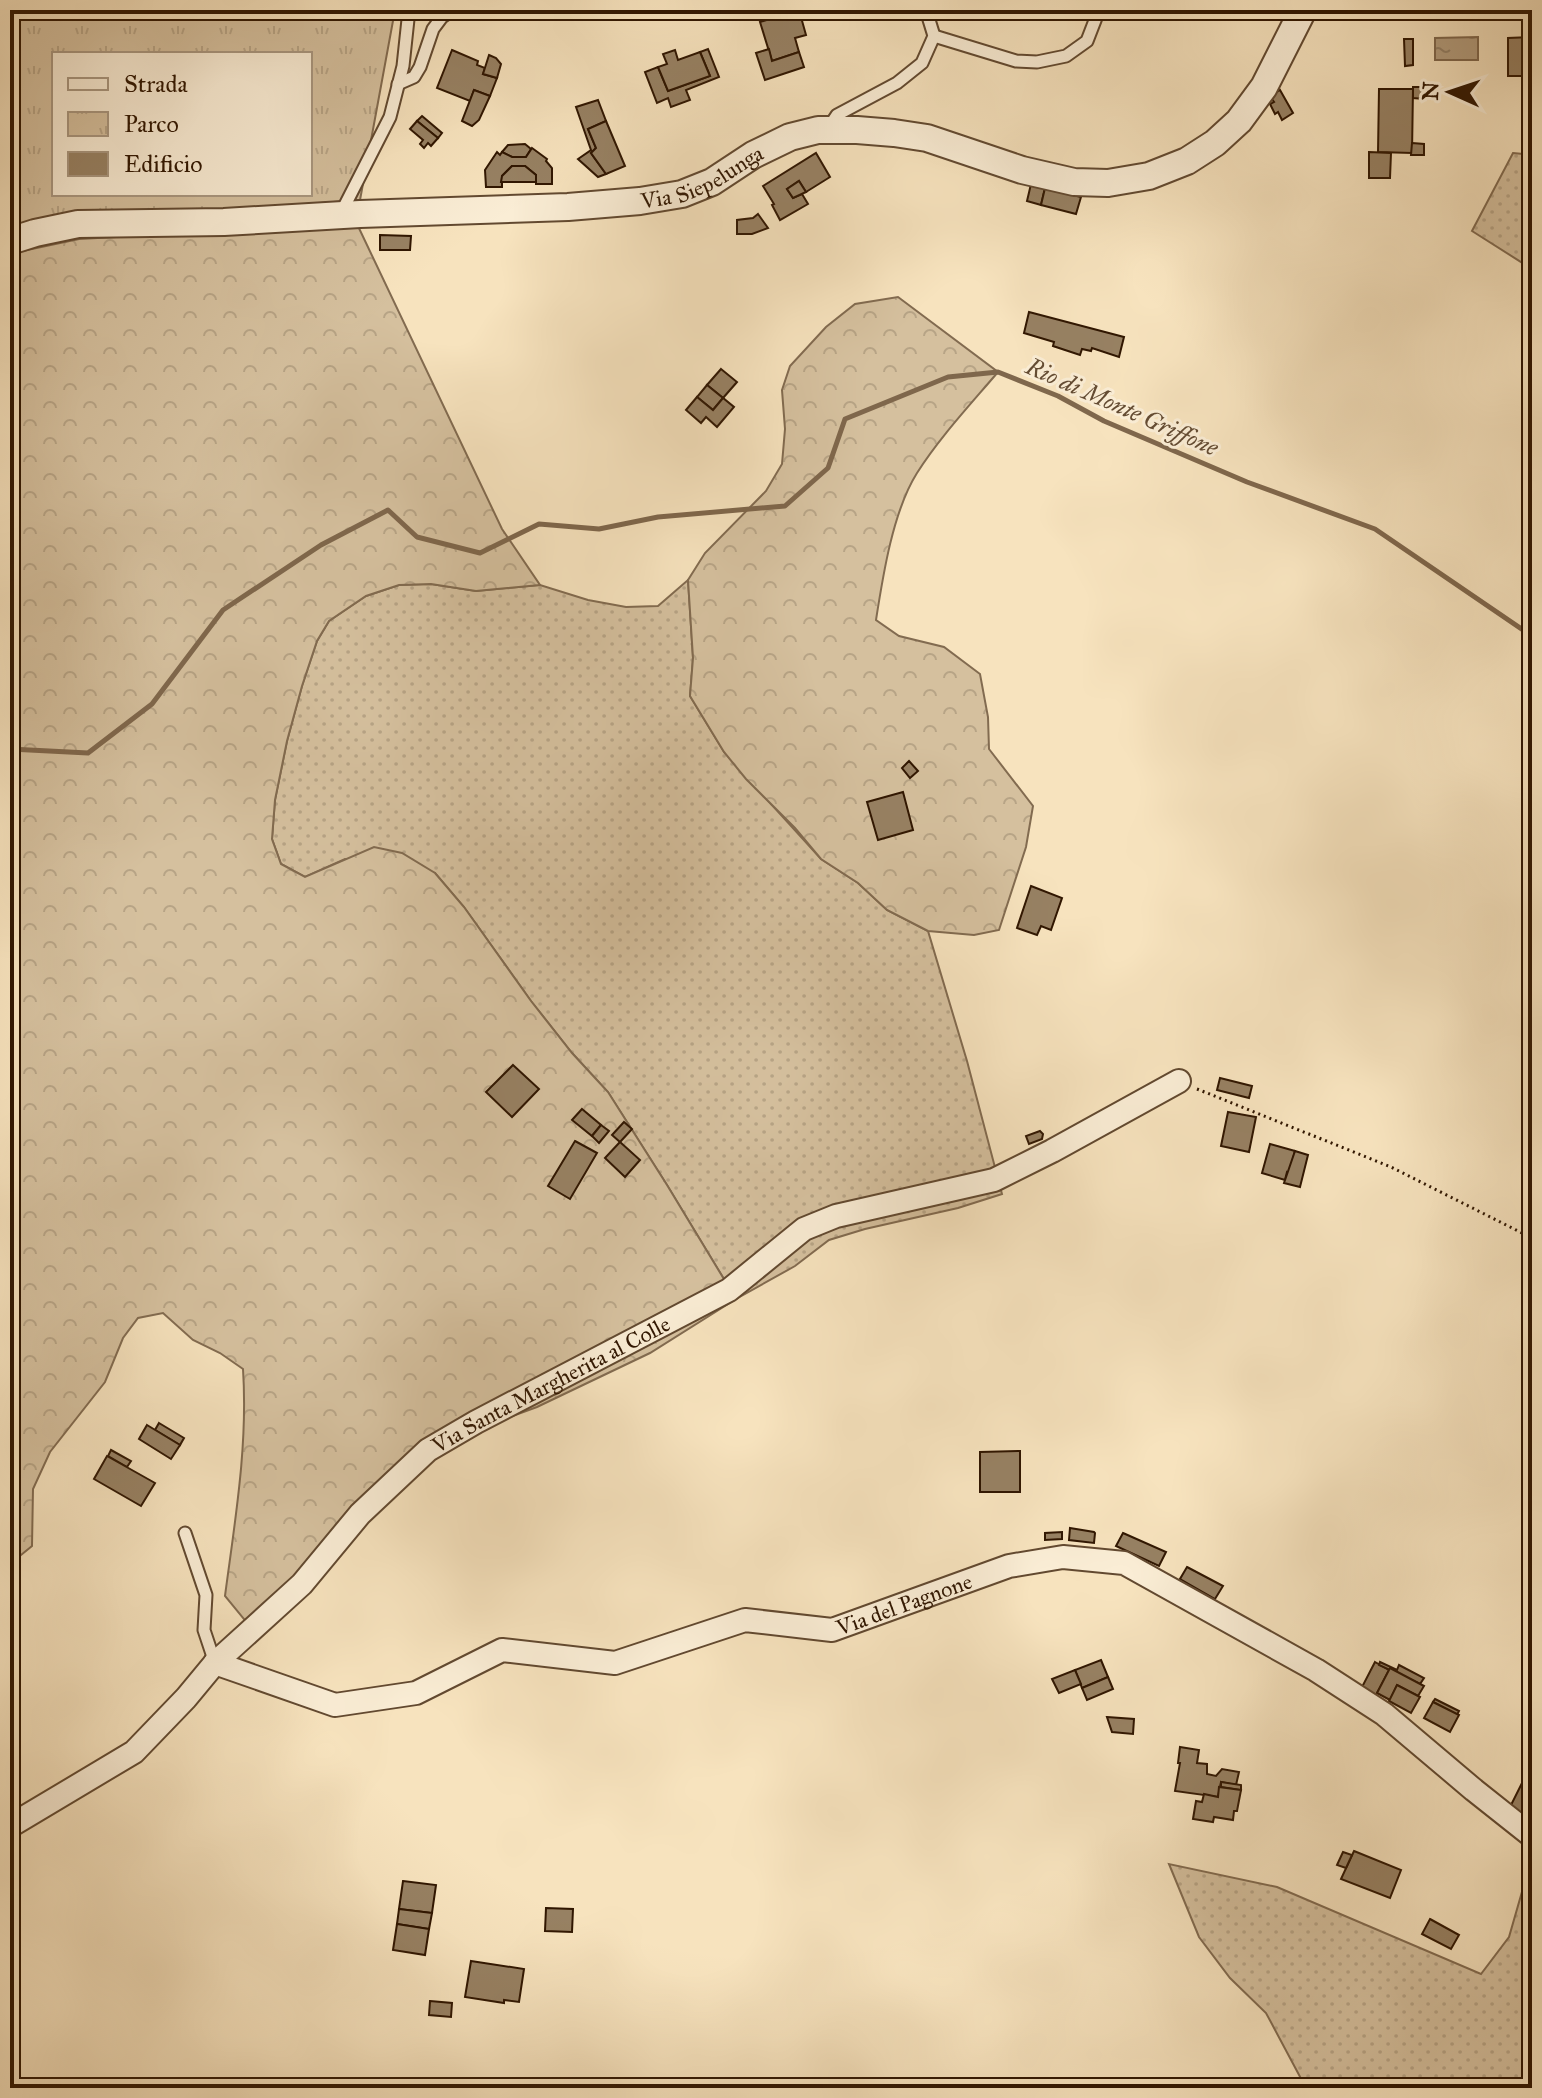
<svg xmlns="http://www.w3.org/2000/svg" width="1542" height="2098" font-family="'IM FELL Great Primer',serif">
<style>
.grass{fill:url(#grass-dots);stroke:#826b50;stroke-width:2}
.forest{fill:url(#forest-crowns);stroke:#826b50;stroke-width:2}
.park{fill:url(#park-tufts);stroke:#826b50;stroke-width:2;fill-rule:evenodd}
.water{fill:url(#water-ripples);stroke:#7f674c;stroke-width:2}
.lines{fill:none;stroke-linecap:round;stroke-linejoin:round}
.stream{stroke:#7f674c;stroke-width:5}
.building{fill:#978163;stroke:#301601;stroke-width:2}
.service-casing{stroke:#624930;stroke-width:15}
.minor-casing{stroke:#624930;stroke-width:26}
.tertiary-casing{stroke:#624930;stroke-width:30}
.path{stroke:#301601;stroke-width:3;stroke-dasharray:2 4;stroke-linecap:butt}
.service{stroke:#faedd5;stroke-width:11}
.minor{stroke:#faedd5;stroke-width:22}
.tertiary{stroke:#faedd5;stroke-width:26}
.labels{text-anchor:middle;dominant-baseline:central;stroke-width:6;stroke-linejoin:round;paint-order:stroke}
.street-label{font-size:22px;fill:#301601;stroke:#faedd5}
.water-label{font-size:24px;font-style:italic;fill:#644c33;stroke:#faedd5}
</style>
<defs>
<pattern id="grass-dots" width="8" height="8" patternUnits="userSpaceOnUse" patternTransform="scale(2)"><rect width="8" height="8" fill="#d5c09e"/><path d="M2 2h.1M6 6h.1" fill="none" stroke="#b7a486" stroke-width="1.8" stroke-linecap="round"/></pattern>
<pattern id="forest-crowns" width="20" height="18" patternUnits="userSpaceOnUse" patternTransform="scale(2)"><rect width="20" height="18" fill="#d5c09e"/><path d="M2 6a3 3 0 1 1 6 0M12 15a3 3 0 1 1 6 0" fill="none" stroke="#b7a486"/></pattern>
<pattern id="park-tufts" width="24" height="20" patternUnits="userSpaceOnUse" patternTransform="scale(2)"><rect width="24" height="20" fill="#d5c09e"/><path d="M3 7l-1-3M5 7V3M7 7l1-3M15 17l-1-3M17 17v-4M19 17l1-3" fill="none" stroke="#b7a486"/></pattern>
<pattern id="water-ripples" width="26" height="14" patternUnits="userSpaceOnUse" patternTransform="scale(2)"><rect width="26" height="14" fill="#b39d7e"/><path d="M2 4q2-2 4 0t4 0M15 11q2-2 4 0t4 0" fill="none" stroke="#927f65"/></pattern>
</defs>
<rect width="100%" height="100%" fill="#f7e3be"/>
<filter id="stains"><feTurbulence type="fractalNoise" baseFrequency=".0025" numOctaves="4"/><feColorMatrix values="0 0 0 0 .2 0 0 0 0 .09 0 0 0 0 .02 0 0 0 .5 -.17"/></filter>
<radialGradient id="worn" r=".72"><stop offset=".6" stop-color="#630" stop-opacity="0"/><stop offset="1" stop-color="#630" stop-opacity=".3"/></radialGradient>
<g class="grass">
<path d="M1513,153L1532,155V269L1472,231Z"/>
<path d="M688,580L693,658L690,696L724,752L821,859L858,883L887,910L928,931L967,1061L1002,1194L958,1208L865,1229L829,1240L795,1266L736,1299L667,1185L608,1092L572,1053L531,1001L464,907L435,873L345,859L305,877L281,864L272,839L275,800L287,741L302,686L317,641L329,621L366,596L399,585L431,584L476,591L540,585L588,600L626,607L658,606Z"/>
<path d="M1532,1857V2088H1306L1266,2013L1230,1978L1199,1937L1169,1864L1277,1887L1481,1974L1509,1937Z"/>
</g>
<g class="forest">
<path d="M357,224L502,529L540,585L476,591L431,584L399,585L366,596L329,621L317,641L302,686L287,741L275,800L272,839L281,864L305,877L374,847L402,853L435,873L464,907L531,1001L572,1053L608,1092L667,1185L736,1299L650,1353L537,1407L475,1430L427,1451L257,1635L225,1596C235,1520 248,1446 243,1369L220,1353L193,1340L163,1313L138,1318L123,1338L105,1382L50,1452L33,1489L32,1546L10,1564V831L17,769L10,764V265L13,253L79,239Z"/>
<path d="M898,297L998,372C970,405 940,437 917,473C893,511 883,575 876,620L899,636L944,647L980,674L988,717L989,749L1033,806L1026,847L999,930L974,935L928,931L887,910L858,883L821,859L795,828L746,779L724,752L690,696L693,658L688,580L705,553L766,491L782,464L785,429L782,390L790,366L826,327L855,304Z"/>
</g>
<path class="park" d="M10,10H395L360,200L199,212L10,230ZM54,54H310V194H54Z"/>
<path class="water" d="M1478,37V60H1435V38Z"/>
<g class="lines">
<path class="stream" d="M10,749L88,753L152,704L223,610L321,545L388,510L417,537L480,553L539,524L599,529L658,517L785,506L828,468L845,419L948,377L998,372L1058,396L1104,421L1247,482L1375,529L1532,636"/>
</g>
<g class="building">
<path d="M799,10L806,35L795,38L799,52L772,61L760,22Z"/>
<path d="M1532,37V58H1527L1528,76H1508V38Z"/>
<path d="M1404,39H1413V65L1405,66Z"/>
<path d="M708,49L719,77L686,90L690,100L671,107L668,98L657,103L645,72L658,67L668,91L710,76L700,52Z"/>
<path d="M769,49L772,61L799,52L804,67L765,80L756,53Z"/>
<path d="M452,50L478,61L477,65L485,68L483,74L497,78L490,96L474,90L470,101L437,88Z"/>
<path d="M675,50L678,60L700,52L710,76L668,91L658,67L667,64L663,54Z"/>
<path d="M489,55L496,58L501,64L497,78L483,74Z"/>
<path d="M1413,87H1424V99L1413,98Z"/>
<path d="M1379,89H1413L1412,153L1378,152Z"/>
<path d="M474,90L490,96L479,120L472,126L462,121Z"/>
<path d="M1280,90L1293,113L1282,120L1278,112L1275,114L1270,104L1274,102L1271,98L1272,95Z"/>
<path d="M598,100L606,121L588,129L596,148L591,153L606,174L598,177L578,159L591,150L576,107Z"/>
<path d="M422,116L442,133L438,138L417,121Z"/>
<path d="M417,121L438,138L431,146L428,143L424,148L420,144L423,140L410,129Z"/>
<path d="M606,121L625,166L606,174L591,153L596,148L588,129Z"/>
<path d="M1412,143L1424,144V155H1411Z"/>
<path d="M525,144L531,149L526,157H512L502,152L508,145Z"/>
<path d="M532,148L547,159L546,161L552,168V184H536V175L525,166H512L502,176V187H486L485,170L497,152L500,155L502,152L512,157H526Z"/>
<path d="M1369,152L1391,153L1390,178H1369Z"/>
<path d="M816,153L830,177L806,192L799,181L787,189L793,198L802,194L808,204L780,220L772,205L774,204L763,186Z"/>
<path d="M512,166H525L536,175V182H501L502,176Z"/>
<path d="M799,181L806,192L793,198L787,189Z"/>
<path d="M1031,184L1045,188L1041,205L1027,201Z"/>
<path d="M1045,188L1081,197L1076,214L1041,205Z"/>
<path d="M758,214L768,228L752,234H737V220L753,218Z"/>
<path d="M380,235L411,236L410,250H380Z"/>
<path d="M1029,312L1124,337L1119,357L1092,348L1091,351L1082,349L1080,355L1053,346L1054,342L1024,333Z"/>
<path d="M721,369L737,382L723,398L707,385Z"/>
<path d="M707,385L723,398L713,410L697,397Z"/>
<path d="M697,397L713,410L723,398L734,407L717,427L706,417L701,423L686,410Z"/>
<path d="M909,761L918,771L910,778L902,768Z"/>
<path d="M903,792L913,830L878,840L867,802Z"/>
<path d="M1031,886L1062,898L1051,930L1041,926L1037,935L1017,928Z"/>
<path d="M513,1065L539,1089L512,1117L486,1092Z"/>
<path d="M1220,1078L1252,1086L1249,1098L1217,1090Z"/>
<path d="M582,1109L601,1125L592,1136L572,1120Z"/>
<path d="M1228,1112L1256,1117L1249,1152L1221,1146Z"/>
<path d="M624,1122L632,1129L620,1142L612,1135Z"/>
<path d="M601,1125L609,1131L599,1143L592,1136Z"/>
<path d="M1040,1131L1043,1134L1042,1139L1029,1144L1026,1136Z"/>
<path d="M575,1141L597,1153L570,1199L548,1186Z"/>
<path d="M620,1142L640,1160L625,1177L605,1158Z"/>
<path d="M1270,1144L1295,1151L1289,1173L1287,1172L1285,1180L1262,1173Z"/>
<path d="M1295,1151L1308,1155L1300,1187L1284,1183Z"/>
<path d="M159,1423L184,1438L180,1445L155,1430Z"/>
<path d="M147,1425L180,1445L171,1459L139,1439Z"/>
<path d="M111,1450L131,1461L127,1467L108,1456Z"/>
<path d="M1020,1451V1492H980V1452Z"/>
<path d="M107,1456L155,1483L141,1506L94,1479Z"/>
<path d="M1070,1528L1094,1532L1095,1533L1094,1543L1069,1540Z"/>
<path d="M1062,1532V1539L1045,1540V1533Z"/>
<path d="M1123,1533L1166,1552L1159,1566L1116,1546Z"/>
<path d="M1187,1567L1223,1586L1215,1599L1180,1579Z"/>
<path d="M1101,1660L1108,1677L1082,1688L1075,1670Z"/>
<path d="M1375,1662L1389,1670L1376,1695L1362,1687Z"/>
<path d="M1380,1662L1397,1670L1399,1665L1424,1678L1420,1684L1379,1665Z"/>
<path d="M1390,1668L1424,1686L1418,1696L1397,1685L1390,1700L1377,1693Z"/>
<path d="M1075,1670L1081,1684L1059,1693L1052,1679Z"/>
<path d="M1108,1677L1113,1689L1087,1700L1082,1688Z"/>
<path d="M1397,1685L1420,1697L1411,1713L1389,1701Z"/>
<path d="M1435,1699L1459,1711L1457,1715L1433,1702Z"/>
<path d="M1433,1702L1459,1715L1450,1732L1424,1718Z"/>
<path d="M1107,1717L1134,1719L1133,1734L1112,1732Z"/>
<path d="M1180,1747L1199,1750L1197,1763L1207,1764V1774L1216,1776L1222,1769L1239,1772L1236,1785L1221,1782L1218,1797L1175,1791L1180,1763H1178Z"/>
<path d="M1524,1779L1532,1783V1821L1509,1809Z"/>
<path d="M1221,1782L1241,1785V1790L1221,1787Z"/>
<path d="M1219,1787L1241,1790L1237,1811H1234L1233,1820L1214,1817L1213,1822L1193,1819L1196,1801L1202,1802L1204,1794L1218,1797Z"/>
<path d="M1354,1851L1401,1870L1390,1898L1341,1879Z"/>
<path d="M1343,1852L1352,1855L1346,1868L1337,1865Z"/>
<path d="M403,1881L436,1885L432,1913L399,1909Z"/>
<path d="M546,1908L573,1909L572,1932L545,1931Z"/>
<path d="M399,1909L432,1913L429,1929L397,1924Z"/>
<path d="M1430,1919L1459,1935L1451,1949L1422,1934Z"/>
<path d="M397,1924L429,1929L425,1955L393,1950Z"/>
<path d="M471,1961L524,1969L519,2002L504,2000V2003L465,1997Z"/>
<path d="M430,2001L452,2003L451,2017L429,2015Z"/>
</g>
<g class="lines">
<g class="service-casing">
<g id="service">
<path d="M934,36L1016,61L1037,62L1066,56L1087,41L1099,10"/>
<path d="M398,84L414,77L420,67L433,29L442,17L452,10"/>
<path d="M827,130L837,115L897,83L922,63L934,36L926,10"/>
<path d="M340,215L390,117L403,66L409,10"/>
<path d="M185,1533L206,1595L204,1630L215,1663"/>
</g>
</g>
<g class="minor-casing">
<g id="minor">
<path id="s1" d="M215,1663L335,1705L416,1693L502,1650L615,1663L745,1620L832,1630L1009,1566L1063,1557L1124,1563L1316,1670L1384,1714L1474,1790L1532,1836"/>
<path id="s2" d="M10,1826L134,1752L186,1698L215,1663L302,1584L360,1514L428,1450L476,1422L729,1290L804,1229L836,1216L994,1180L1052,1151L1179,1081"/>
</g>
</g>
<g class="tertiary-casing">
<g id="tertiary">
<path id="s3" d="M10,241L35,233L78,224L224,222L360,214L568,207L640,201L682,194L712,182L753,155L790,137L818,130H857L894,133L927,138L1022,170L1074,182L1108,183L1149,176L1187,161L1215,143L1239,121L1264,87L1303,10"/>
</g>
</g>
<path class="path" d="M1197,1089L1391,1167L1532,1238"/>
<use href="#service" class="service"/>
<use href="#minor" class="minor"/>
<use href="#tertiary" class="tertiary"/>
</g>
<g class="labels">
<g class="street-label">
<text stroke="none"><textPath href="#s3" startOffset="700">Via Siepelunga</textPath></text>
<text stroke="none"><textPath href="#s2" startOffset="706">Via Santa Margherita al Colle</textPath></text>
<text stroke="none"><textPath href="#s1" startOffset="720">Via del Pagnone</textPath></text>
</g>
<g class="water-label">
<text transform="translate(1122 407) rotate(24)">Rio di Monte Griffone</text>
</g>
</g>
<rect width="1542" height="2098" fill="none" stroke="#f7e3be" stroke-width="40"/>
<rect x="12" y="12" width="1518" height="2074" fill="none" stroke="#301601" stroke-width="4"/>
<rect x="20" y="20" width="1502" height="2058" fill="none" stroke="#301601" stroke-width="2"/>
<rect x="52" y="52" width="260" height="144" fill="#faedd5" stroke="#a99780" stroke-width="2"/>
<rect x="68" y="78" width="40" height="12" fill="#faedd5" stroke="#a99780" stroke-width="2"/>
<text x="124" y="92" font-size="24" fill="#301601">Strada</text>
<rect x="68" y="112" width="40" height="24" fill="url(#park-tufts)" stroke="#a99780" stroke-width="2"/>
<text x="124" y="132" font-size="24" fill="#301601">Parco</text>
<rect x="68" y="152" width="40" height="24" fill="#978163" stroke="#a99780" stroke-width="2"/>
<text x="124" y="172" font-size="24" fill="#301601">Edificio</text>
<g transform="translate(1450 92) rotate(273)" stroke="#faedd5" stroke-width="6" paint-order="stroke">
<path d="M0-6L14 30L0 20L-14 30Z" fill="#301601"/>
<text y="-12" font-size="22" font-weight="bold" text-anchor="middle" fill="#301601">N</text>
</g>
<rect width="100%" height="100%" filter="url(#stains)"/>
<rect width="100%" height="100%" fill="url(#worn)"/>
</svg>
